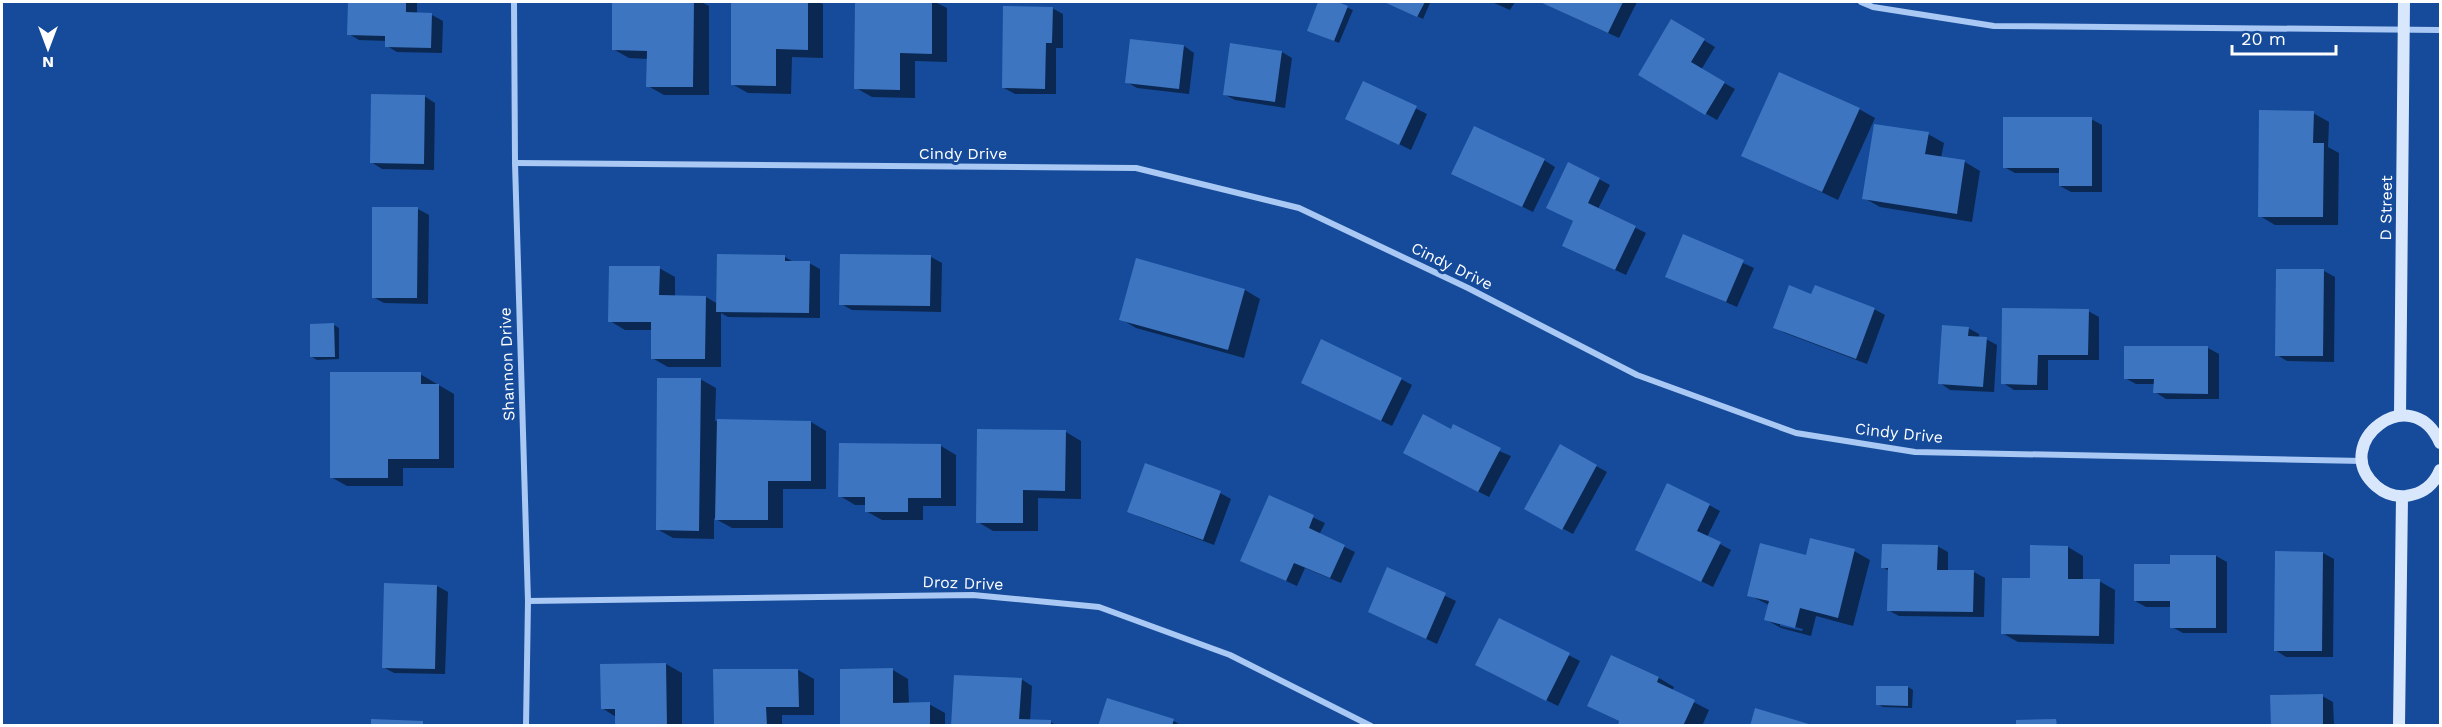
<svg xmlns="http://www.w3.org/2000/svg" width="2442" height="727" font-family="'Work Sans',sans-serif">
<style>
.shadow{fill:#0007;fill-rule:evenodd}
.building{fill:#3d75c1}
.lines{fill:none;stroke-linecap:round;stroke-linejoin:round}
.street{stroke:#a9c8f3;stroke-width:6}
.secondary{stroke:#d9e7fc;stroke-width:12}
.labels{text-anchor:middle;dominant-baseline:central;stroke-width:6;stroke-linejoin:round;paint-order:stroke}
.street-label{font-size:16px;fill:#fff;stroke:#154b9a}
</style>
<rect width="100%" height="100%" fill="#154b9a"/>
<g class="shadow">
<path d="M350,2H417V14L432,15L443,21L442,53L397,52L387,46V41L359,40L349,34Z"/>
<path d="M614,2H701L709,6V95H664L648,86V59L629,58L613,49Z"/>
<path d="M733,2H818L823,4V58L792,57L791,94L748,93L732,84Z"/>
<path d="M857,2H935L947,8V62L915,61V98L872,97L856,88Z"/>
<path d="M1320,2H1334L1353,10L1339,43L1308,30Z"/>
<path d="M1388,2H1427L1430,3L1423,19Z"/>
<path d="M1492,2H1515L1510,10Z"/>
<path d="M1541,2H1637L1619,38Z"/>
<path d="M1052,8L1063,14V48H1056V94H1015L1004,88Z"/>
<path d="M1672,21L1715,47L1701,70L1735,89L1717,120L1640,75Z"/>
<path d="M1184,46L1194,53L1189,94L1137,88L1127,82Z"/>
<path d="M1282,52L1292,58L1285,108L1235,100L1224,94Z"/>
<path d="M1364,83L1427,114L1411,150L1358,124Z"/>
<path d="M424,96L435,103L434,170L382,169L371,162Z"/>
<path d="M1859,109L1875,118L1838,200L1743,155Z"/>
<path d="M2313,113L2329,122L2328,147L2339,153L2338,225H2275L2260,216Z"/>
<path d="M2091,119L2102,125V192H2071L2060,186V173H2015L2004,167Z"/>
<path d="M1928,134L1944,143L1941,158L1965,162L1980,171L1972,222L1880,207L1864,198Z"/>
<path d="M1544,160L1555,167L1533,212L1462,177Z"/>
<path d="M1599,179L1610,185L1598,209L1646,233L1626,275L1575,251V222L1548,208Z"/>
<path d="M418,209L429,215L428,304L384,303L373,297Z"/>
<path d="M1684,236L1754,268L1737,307L1667,276Z"/>
<path d="M842,255L931,257L942,263L941,312L852,310L841,304Z"/>
<path d="M785,257L795,263H809L820,269V318L728,317L721,313V367H668L652,358V330H625L610,321L659,268L675,277V297H706L718,304Z"/>
<path d="M1137,260L1245,290L1260,299L1244,358L1136,328L1121,319Z"/>
<path d="M2324,271L2335,277L2334,362L2287,361L2277,355Z"/>
<path d="M1812,296L1874,309L1885,315L1867,364L1785,333L1774,327Z"/>
<path d="M2088,311L2099,317V360H2048V390H2014L2003,383Z"/>
<path d="M334,325L339,328V359L317,360L312,357Z"/>
<path d="M1968,328L1979,334V338L1986,339L1997,345L1994,392L1950,390L1940,383Z"/>
<path d="M2208,348L2219,354V399H2166L2155,392V384H2136L2125,378Z"/>
<path d="M420,374L454,394V468H403V486H347L331,477Z"/>
<path d="M700,379L716,388L715,421L811,422L826,431V489H783V528H732L714,518V539L673,538L657,529Z"/>
<path d="M1401,379L1412,385L1392,426L1313,388Z"/>
<path d="M1452,431L1511,456L1489,497L1415,459Z"/>
<path d="M1066,432L1081,441V499L1038,498V531H993L978,522Z"/>
<path d="M941,446L956,455V506H923V520H882L866,511V505H855L840,496Z"/>
<path d="M1560,446L1607,472L1573,534L1526,509Z"/>
<path d="M1220,493L1231,499L1214,545L1140,517L1129,511Z"/>
<path d="M1269,497L1325,523L1319,535L1355,552L1341,583L1305,568L1297,586L1242,561Z"/>
<path d="M1709,505L1720,511L1707,537L1731,550L1713,587L1648,555Z"/>
<path d="M1937,546L1948,552V571L1974,572L1985,578L1984,617L1899,616L1888,610L1889,571L1883,567Z"/>
<path d="M2068,547L2083,556V581H2099L2115,590L2114,644L2018,642L2002,633L2031,580Z"/>
<path d="M1854,551L1870,560L1853,626L1816,616L1811,636L1781,628L1765,619L1769,605L1749,595L1807,556ZM1780,623L1803,629L1802,631L1780,626Z"/>
<path d="M2323,553L2334,559L2333,657H2286L2275,650Z"/>
<path d="M2216,556L2227,562V633H2183L2172,627V607H2146L2135,601L2172,565Z"/>
<path d="M1388,569L1456,601L1437,644L1380,617Z"/>
<path d="M437,586L448,592L445,674L394,673L383,667Z"/>
<path d="M1500,620L1580,661L1558,706L1488,671Z"/>
<path d="M1611,657L1659,678L1674,687L1672,691L1709,710L1702,726H1619L1621,722L1588,706Z"/>
<path d="M666,664L682,673V726H616V717L602,708V665Z"/>
<path d="M798,670L814,679V715H782V726H715V671Z"/>
<path d="M893,670L908,679L909,704H929L945,713V726H842Z"/>
<path d="M1021,679L1032,686L1030,721L1051,722L1057,726H952Z"/>
<path d="M1908,687L1913,690L1912,708L1883,707L1877,704Z"/>
<path d="M2322,696L2333,702L2334,726H2272Z"/>
<path d="M1174,721L1182,726H1100Z"/>
</g>
<g class="building">
<path d="M348,2H406V12L432,13L431,48L385,47V36L347,35Z"/>
<path d="M612,2H694L693,87H646L647,51L612,50Z"/>
<path d="M731,2H808V50L776,49V86L731,85Z"/>
<path d="M855,2H932V54L900,53V90L854,89Z"/>
<path d="M1318,2H1338L1348,6L1334,41L1307,31Z"/>
<path d="M1384,2H1425L1417,17Z"/>
<path d="M1540,2H1623L1608,33Z"/>
<path d="M1003,6L1053,7L1052,43H1046L1045,89L1002,88Z"/>
<path d="M1671,19L1705,39L1691,62L1725,82L1705,115L1638,75Z"/>
<path d="M1130,39L1184,45L1179,89L1125,83Z"/>
<path d="M1230,43L1282,51L1275,102L1223,95Z"/>
<path d="M1779,72L1860,108L1822,192L1741,156Z"/>
<path d="M1363,81L1417,106L1399,145L1345,119Z"/>
<path d="M371,94L425,95L424,164L370,163Z"/>
<path d="M2259,110L2314,111L2313,143H2324L2323,217H2258Z"/>
<path d="M2003,117H2092V186H2059V168H2003Z"/>
<path d="M1874,124L1929,132L1925,154L1965,160L1957,214L1862,199Z"/>
<path d="M1474,126L1545,159L1522,207L1451,174Z"/>
<path d="M1568,162L1600,178L1588,203L1636,226L1615,270L1562,246L1573,221L1546,208Z"/>
<path d="M372,207H418L417,298H372Z"/>
<path d="M1683,234L1744,260L1726,302L1665,277Z"/>
<path d="M717,254L785,255V261H810L809,313L716,312Z"/>
<path d="M840,254L931,255L930,306L839,305Z"/>
<path d="M1136,258L1245,289L1228,350L1119,320Z"/>
<path d="M609,266H660L659,295L706,296L705,359H651V322H608Z"/>
<path d="M2276,269H2324L2323,356H2275Z"/>
<path d="M1789,285L1811,294L1815,285L1875,308L1856,359L1773,328Z"/>
<path d="M2002,308L2089,309L2088,355H2038L2037,385L2001,384Z"/>
<path d="M334,323L335,357H310V324Z"/>
<path d="M1942,325L1969,327L1968,336L1987,337L1983,387L1938,384Z"/>
<path d="M1321,339L1402,378L1381,421L1301,383Z"/>
<path d="M2124,346H2208V394L2153,393L2154,379H2124Z"/>
<path d="M330,372H421V384H439V459H388V478H330Z"/>
<path d="M657,378H701L699,531L656,530Z"/>
<path d="M1423,414L1451,429L1453,424L1501,448L1478,492L1403,453Z"/>
<path d="M717,419L811,421V481H768V520H715Z"/>
<path d="M977,429L1066,430L1065,491L1023,490V523H976Z"/>
<path d="M839,443L941,444V498H908V512H865V497H838Z"/>
<path d="M1560,444L1597,465L1562,530L1524,509Z"/>
<path d="M1145,463L1221,491L1203,540L1127,512Z"/>
<path d="M1667,483L1710,504L1697,531L1721,542L1701,582L1635,550Z"/>
<path d="M1269,495L1314,515L1309,528L1345,545L1330,578L1294,563L1286,581L1240,561Z"/>
<path d="M1810,538L1855,549L1838,618L1800,608L1795,628L1764,620L1769,601L1747,596L1760,543L1806,555Z"/>
<path d="M1882,544L1938,545L1937,570H1974L1973,612L1887,611L1888,568H1881Z"/>
<path d="M2030,545L2068,546V579H2100L2099,636L2001,634L2002,578H2030Z"/>
<path d="M2275,551L2323,552L2322,651H2274Z"/>
<path d="M2170,555H2216V628H2170V601H2134V564H2170Z"/>
<path d="M1387,567L1446,593L1426,639L1368,612Z"/>
<path d="M384,583L437,585L435,669L382,668Z"/>
<path d="M1499,618L1570,653L1546,701L1475,665Z"/>
<path d="M1611,655L1659,677L1657,682L1695,700L1683,726H1618L1619,721L1587,706Z"/>
<path d="M666,663L667,726H615V709H601L600,664Z"/>
<path d="M893,668V703L930,702V726H840V669Z"/>
<path d="M713,669H798L799,707H766L767,726H714Z"/>
<path d="M954,675L1022,678L1019,719L1051,720V726H951Z"/>
<path d="M1876,686H1908V706L1876,705Z"/>
<path d="M2323,694V726H2271L2270,695Z"/>
<path d="M1107,698L1174,719L1172,726H1098Z"/>
<path d="M1755,708L1812,725V726H1750Z"/>
<path d="M371,719L423,721V726H371Z"/>
<path d="M2056,719L2057,726H2016V720Z"/>
</g>
<g class="lines">
<g class="street">
<path d="M514,2L515,163L528,601L526,726"/>
<path d="M1861,2L1873,7L1994,26L2440,30"/>
<path d="M515,163L1136,168L1299,208L1468,288L1637,375L1796,433L1915,452L2363,461"/>
<path d="M528,601L973,595L1099,607L1230,655L1371,726"/>
</g>
<g class="secondary">
<path d="M2400,415L2404,2"/>
<path d="M2440,443C2412,378 2328,444 2376,486C2384,493 2395,497 2406,496C2422,494 2434,485 2440,470"/>
<path d="M2399,726L2402,497"/>
</g>
</g>
<g class="labels">
<g class="street-label">
<text x="963" y="153">Cindy Drive</text>
<text transform="translate(2386 208) rotate(-89)">D Street</text>
<text transform="translate(1452 266) rotate(26)">Cindy Drive</text>
<text transform="translate(507 364) rotate(-92)">Shannon Drive</text>
<text transform="translate(1899 433) rotate(6)">Cindy Drive</text>
<text transform="translate(963 583) rotate(2)">Droz Drive</text>
</g>
</g>
<rect width="2442" height="727" fill="none" stroke="#ffffff" stroke-width="6"/>
<g transform="translate(48 48) rotate(180)" stroke="#154b9a" stroke-width="4.5" paint-order="stroke">
<path d="M0-4.5L10 22L0 15L-10 22Z" fill="#ffffff"/>
<text y="-9" font-size="16" font-weight="bold" text-anchor="middle" fill="#ffffff">N</text>
</g>
<path d="M2232 45v9h104v-9" fill="none" stroke="#ffffff" stroke-width="3"/>
<text x="2241" y="45" font-size="18" fill="#ffffff" stroke="#154b9a" stroke-width="4.5" paint-order="stroke">20 m</text>
</svg>
